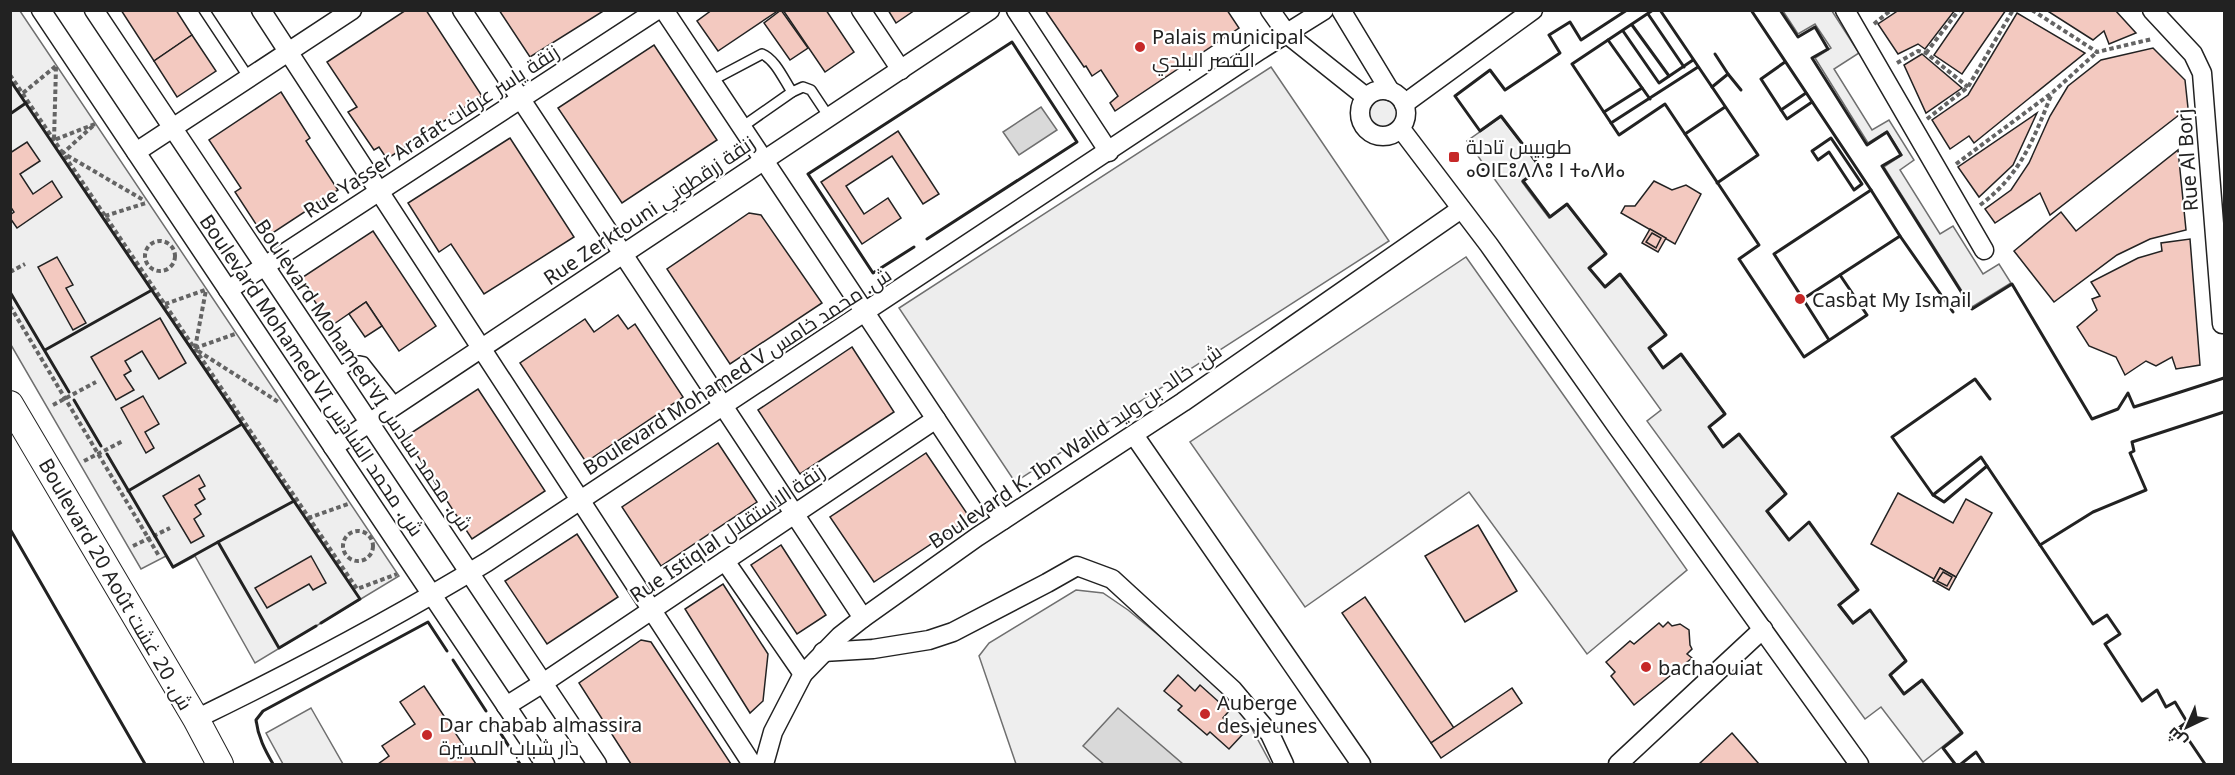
<svg xmlns="http://www.w3.org/2000/svg" width="2235" height="775" font-family="'Noto Sans',Cairo,'Noto Sans Tifinagh',sans-serif">
<style>
.green{fill:#eee;stroke:#6f6f6f;stroke-width:1.5}
.parking{fill:#ededed;stroke:#6f6f6f;stroke-width:1.5}
.water{fill:#d9d9d9;stroke:#6f6f6f;stroke-width:1.5}
.building{fill:#f3c9c0;stroke:#222;stroke-width:1.5}
.lines{fill:none;stroke-linecap:round;stroke-linejoin:round}
.lane-casing{stroke:#222;stroke-width:12}
.street-casing{stroke:#222;stroke-width:21}
.secondary-casing{stroke:#222;stroke-width:28}
.path{stroke:#646464;stroke-width:4;stroke-dasharray:4.5 3;stroke-linecap:butt}
.lane{stroke:#fff;stroke-width:9}
.street{stroke:#fff;stroke-width:18}
.secondary{stroke:#fff;stroke-width:26}
.wall{stroke:#222;stroke-width:3}
.poi-dot{fill:#c62828;stroke:#fff;stroke-width:2}
.labels{text-anchor:middle;dominant-baseline:central;stroke-width:4.5;stroke-linejoin:round;paint-order:stroke}
.poi-label{font-size:20px;fill:#222;stroke:#fff;text-anchor:start}
.street-label{font-size:20px;fill:#222;stroke:#fff}
</style>
<rect width="100%" height="100%" fill="#fff"/>
<g class="green">
<path d="M10,11H20L399,576L255,663L195,556L173,568L166,556L141,569L11,345Z"/>
<path d="M1783,11H1832L1859,53L1834,69L1872,130L1889,120L1914,160L1900,170L1940,234L1953,226L1983,274L1999,264L2011,283L1972,307L1884,167L1902,155L1887,131L1868,143L1815,58L1831,48L1815,24L1798,34Z"/>
<circle cx="1383" cy="113" r="15"/>
<path d="M1501,117L1540,168L1522,182L1549,218L1567,205L1606,254L1589,268L1605,287L1620,275L1666,335L1649,348L1663,368L1681,355L1725,414L1709,427L1723,446L1739,434L1785,494L1766,511L1789,540L1809,522L1858,590L1838,605L1853,624L1870,610L1906,660L1890,675L1904,694L1922,681L1961,732L1923,762L1881,707L1865,719L1647,421L1661,410L1467,141Z"/>
<path d="M1466,257L1687,570L1587,654L1469,492L1305,607L1190,442Z"/>
<path d="M1076,590L1103,593L1128,610L1201,670L1245,716L1271,764H1016L979,656L989,643Z"/>
<path d="M311,708L343,764H283L266,733Z"/>
</g>
<path class="parking" d="M1271,67L1389,241L1015,482L899,308Z"/>
<g class="water">
<path d="M1041,107L1057,130L1019,155L1003,132Z"/>
<path d="M1118,708L1183,764H1104L1083,746Z"/>
</g>
<g class="building">
<path d="M121,10H176L192,35L154,61Z"/>
<path d="M406,10H426L482,96L387,159L379,147L374,150L348,112L357,107L327,62Z"/>
<path d="M499,10H605L530,57Z"/>
<path d="M712,10H779L718,51L697,21Z"/>
<path d="M781,10L808,48L790,60L764,23Z"/>
<path d="M783,10H826L854,52L825,72Z"/>
<path d="M888,10H915L896,23Z"/>
<path d="M1045,10H1227L1239,28L1115,111L1110,103L1118,96L1101,70L1092,76L1086,66L1084,67Z"/>
<path d="M1899,10H1955L1925,49L1918,44L1898,54L1878,24Z"/>
<path d="M1965,10H2006L1962,74L1934,55Z"/>
<path d="M2046,10H2115L2136,33L2109,44L2104,31L2093,40Z"/>
<path d="M2017,13L2085,53L1974,143L1969,136L1950,149L1932,120L1968,95Z"/>
<path d="M192,35L216,71L177,97L154,61Z"/>
<path d="M654,45L717,140L622,203L558,108Z"/>
<path d="M2153,48L2185,80L2188,108L2050,215L2040,193L1995,223L1985,209L2011,190L2029,163L2050,116L2068,86L2101,60Z"/>
<path d="M1922,54L1962,88L1926,113L1904,65Z"/>
<path d="M281,92L310,138L306,141L338,190L265,238L235,192L241,188L209,140Z"/>
<path d="M2037,113L2013,165L1979,197L1958,167Z"/>
<path d="M898,131L939,194L923,204L892,156L846,186L864,214L888,198L901,218L862,244L821,182Z"/>
<path d="M510,138L574,237L484,294L451,244L439,252L408,203Z"/>
<path d="M27,142L40,161L20,174L33,194L52,181L62,197L17,228L10,218V215L14,212L10,206V153Z"/>
<path d="M2178,150L2186,230L2150,239L2117,255L2054,302L2014,251L2061,212L2076,231Z"/>
<path d="M1654,181L1672,190L1686,185L1701,194L1675,244L1621,213L1625,206H1635Z"/>
<path d="M749,213L761,215L822,303L730,364L667,269Z"/>
<path d="M1650,229L1666,238L1658,252L1642,243Z"/>
<path d="M373,231L436,326L399,351L366,302L331,326L300,279Z"/>
<path d="M1652,233L1661,238L1656,248L1646,242Z"/>
<path d="M2190,239L2200,365L2176,369L2172,357L2156,366L2146,361L2125,375L2116,357L2089,346L2077,327L2097,310L2092,299L2100,296L2091,282L2138,258L2162,251L2161,243Z"/>
<path d="M57,257L73,285L66,288L86,323L73,330L38,267Z"/>
<path d="M366,302L382,326L365,337L349,314Z"/>
<path d="M618,315L628,329L635,324L683,397L586,462L520,363L585,319L594,332Z"/>
<path d="M160,318L186,363L159,379L142,351L125,361L131,371L124,375L134,390L116,400L91,357Z"/>
<path d="M852,347L894,412L800,474L758,410Z"/>
<path d="M478,389L545,491L472,539L405,437Z"/>
<path d="M143,396L159,424L145,432L154,448L146,453L121,408Z"/>
<path d="M718,443L757,502L661,566L622,507Z"/>
<path d="M926,453L970,518L874,582L830,517Z"/>
<path d="M199,475L205,486L199,489L205,499L195,505L201,514L194,519L204,536L191,543L163,496Z"/>
<path d="M1898,493L1953,523L1966,499L1992,513L1956,577L1940,568L1934,579L1871,544Z"/>
<path d="M1478,525L1517,591L1465,622L1425,556Z"/>
<path d="M577,534L618,597L547,644L505,581Z"/>
<path d="M781,545L826,615L797,634L751,565Z"/>
<path d="M311,556L326,583L313,590L309,584L267,608L255,588Z"/>
<path d="M1940,568L1956,577L1949,590L1933,581Z"/>
<path d="M1943,572L1952,577L1947,586L1937,581Z"/>
<path d="M723,584L768,654L763,701L750,713L685,609Z"/>
<path d="M1365,597L1454,728L1431,743L1342,613Z"/>
<path d="M1668,622L1672,626L1680,624L1689,630L1690,645L1692,649L1687,654L1692,658L1634,705L1611,676L1615,672L1606,662L1630,641L1634,644L1659,623L1663,627Z"/>
<path d="M641,640L651,642L731,764H631L579,683Z"/>
<path d="M1178,675L1195,691L1200,685L1229,711L1223,718L1242,735L1229,749L1210,732L1207,735L1178,710L1182,706L1164,691Z"/>
<path d="M424,686L476,764H378L389,756L382,746L415,724L400,702Z"/>
<path d="M1512,688L1522,703L1441,758L1431,743Z"/>
<path d="M1732,733L1759,764H1699Z"/>
</g>
<g class="lines">
<g class="lane-casing">
<g id="lane">
<path d="M204,10L249,78"/>
<path d="M711,81L762,54C775,59 784,80 792,92"/>
<path d="M742,127L792,92L803,87L811,90L829,117"/>
<path d="M336,373L359,361L364,362L397,404"/>
</g>
</g>
<g class="street-casing">
<g id="street">
<path d="M41,10L545,764"/>
<path d="M94,10L597,764"/>
<path d="M261,10L752,764"/>
<path d="M462,10L863,618"/>
<path d="M664,10L1003,520"/>
<path d="M861,10L901,70"/>
<path d="M1016,10L1109,152"/>
<path d="M1270,10L1287,34L1366,97"/>
<path d="M1341,10L1390,91"/>
<path d="M1845,10L1984,250"/>
<path d="M2152,10L2193,54L2202,73L2222,324"/>
<circle cx="1383" cy="113" r="23"/>
<path d="M1404,104L1533,10"/>
<path d="M1401,129L1489,245L1618,428L1859,764"/>
<path d="M136,152L352,10"/>
<path d="M228,290L657,10"/>
<path d="M1134,435L1361,764"/>
<path d="M333,447L990,10"/>
<path d="M725,561L803,674"/>
<path d="M823,652L873,649L929,640L953,632L1047,583L1077,566L1112,579L1233,690L1270,734L1284,764"/>
<path d="M506,706L543,683L936,419"/>
<path d="M196,719C295,671 393,619 487,562L1260,50L1324,10"/>
<path d="M764,764L773,732L803,674L840,636L863,618L977,537L1183,402L1461,209"/>
<path d="M1618,764L1763,629"/>
</g>
</g>
<g class="secondary-casing">
<path id="secondary" d="M10,404L196,719L220,764"/>
</g>
<g class="path">
<path d="M2032,10L2097,52L2152,39"/>
<path d="M1874,24L1891,10"/>
<path d="M1926,53L1959,10"/>
<path d="M1897,63L1918,51L1926,53L1968,87"/>
<path d="M56,67L54,140L95,124L63,153L145,201"/>
<path d="M10,75L357,589L397,574"/>
<path d="M23,93L56,66"/>
<path d="M1927,119L1968,87L2013,10"/>
<path d="M1956,164L2053,92L2097,52"/>
<path d="M1980,205C2021,175 2034,138 2052,93"/>
<path d="M105,216L146,203"/>
<circle cx="160" cy="256" r="15"/>
<path d="M10,272L25,264"/>
<path d="M165,304L205,290"/>
<path d="M10,306L159,556"/>
<path d="M195,348L206,290"/>
<path d="M195,348L235,334"/>
<path d="M198,351L280,403"/>
<path d="M53,405L96,382"/>
<path d="M84,461L123,441"/>
<path d="M308,518L348,504"/>
<circle cx="358" cy="546" r="15"/>
<path d="M133,546L170,528"/>
</g>
<use href="#lane" class="lane"/>
<use href="#street" class="street"/>
<use href="#secondary" class="secondary"/>
<g class="wall">
<path d="M1627,10L1581,40L1570,22L1549,35L1560,53L1505,90L1490,70L1455,96L1480,131L1501,116L1541,168L1523,181L1550,217L1567,204L1606,254L1589,268L1605,287L1620,274L1666,335L1649,348L1663,368L1681,354L1725,414L1709,427L1723,447L1739,434L1786,494L1767,511L1789,540L1809,522L1858,590L1839,605L1853,623L1870,610L1906,661L1890,675L1904,694L1922,680L1962,733L1943,748L1955,764"/>
<path d="M1653,10L1572,64L1619,135L1665,104L1759,245L1739,259L1804,357L1867,315L1840,275"/>
<path d="M1660,10L1758,155L1717,183"/>
<path d="M1751,10L1871,190L1774,254L1803,299L1900,236L1953,312"/>
<path d="M1780,10L1798,37L1815,27L1828,49L1812,58L1867,145L1887,132L1901,155L1882,166L1972,309L2012,284L2092,419L2118,409L2128,393L2134,407L2224,378"/>
<path d="M1648,14L1684,67"/>
<path d="M1632,25L1669,76"/>
<path d="M1623,31L1659,83L1693,60"/>
<path d="M1608,40L1650,99"/>
<path d="M1785,62L1761,79L1787,119L1812,102"/>
<path d="M1728,74L1741,90"/>
<path d="M10,80L360,599L321,623"/>
<path d="M1712,87L1728,74L1715,54"/>
<path d="M1781,110L1806,93"/>
<path d="M1604,112L1642,88"/>
<path d="M10,114L26,103"/>
<path d="M1611,123L1698,67"/>
<path d="M1685,134L1725,107"/>
<path d="M1831,138L1862,184L1854,190L1829,152L1818,160L1812,151Z"/>
<path d="M1871,190L1900,236"/>
<path d="M914,247L873,273L808,174L1012,42L1077,142L927,239"/>
<path d="M10,292L69,392"/>
<path d="M1803,299L1829,340"/>
<path d="M45,350L152,290"/>
<path d="M1990,399L1975,379L1892,437L1933,495L1944,502L1987,466L2040,545"/>
<path d="M74,400L101,446"/>
<path d="M107,454L173,567L218,542L279,648L316,626"/>
<path d="M128,491L242,424"/>
<path d="M1933,495L1981,457L1987,466"/>
<path d="M10,529L145,764"/>
<path d="M218,542L294,501"/>
<path d="M453,660L486,711"/>
<path d="M496,726L520,764"/>
<path d="M273,764C265,750 258,737 256,720L263,711L428,622L447,651"/>
<path d="M1961,764L1976,752L1984,764"/>
<path d="M2205,764L2180,727L2187,722L2175,702L2166,707L2157,690L2142,701L2105,644L2120,634L2107,615L2093,624L2040,545L2093,512L2146,490L2130,453L2134,451L2132,442L2224,412"/>
</g>
</g>
<g class="poi-dot">
<circle cx="1140" cy="47" r="6"/>
<rect x="1448" y="151" width="12" height="12" rx="3"/>
<circle cx="1800" cy="299" r="6"/>
<circle cx="1646" cy="667" r="6"/>
<circle cx="1205" cy="714" r="6"/>
<circle cx="427" cy="735" r="6"/>
</g>
<g class="labels">
<g class="poi-label">
<text x="1152" y="36">Palais municipal<tspan x="1152" dy="23">القصر البلدي</tspan></text>
<text x="1466" y="146">طوبيس تادلة<tspan x="1466" dy="23">ⴰⵙⵏⵎⵓⴷⴷⵓ ⵏ ⵜⴰⴷⵍⴰ</tspan></text>
<text x="1812" y="299">Casbat My Ismail</text>
<text x="1658" y="667">bachaouiat</text>
<text x="1217" y="702">Auberge<tspan x="1217" dy="23">des jeunes</tspan></text>
<text x="439" y="724">Dar chabab almassira<tspan x="439" dy="23">دار شباب المسيرة</tspan></text>
</g>
<g class="street-label">
<text transform="translate(431 131) rotate(-33)">Rue Yasser Arafat زنقة ياسر عرفات</text>
<text transform="translate(2187 160) rotate(-94)">Rue Al Borj</text>
<text transform="translate(649 210) rotate(-34)">Rue Zerktouni زنقة زرقطوني</text>
<text transform="translate(737 371) rotate(-33)">Boulevard Mohamed V ش. محمد خامس</text>
<text transform="translate(312 375) rotate(56)">Boulevard Mohamed VI ش. محمد السادس</text>
<text transform="translate(364 375) rotate(56)">Boulevard Mohamed VI ش. محمد سادس</text>
<text transform="translate(1075 446) rotate(-34)">Boulevard K. Ibn Walid ش. خالد بن وليد</text>
<text transform="translate(727 533) rotate(-34)">Rue Istiqlal زنقة الاستقلال</text>
<text transform="translate(116 584) rotate(60)">Boulevard 20 Août ش. 20 غشت</text>
</g>
</g>
<rect width="2235" height="775" fill="none" stroke="#222222" stroke-width="24"/>
<g transform="translate(2187 727) rotate(224)" stroke="#ffffff" stroke-width="4.5" paint-order="stroke">
<path d="M0-4.5L10 22L0 15L-10 22Z" fill="#222222"/>
<text y="-9" font-size="16" font-weight="bold" text-anchor="middle" fill="#222222">ش</text>
</g>
</svg>
